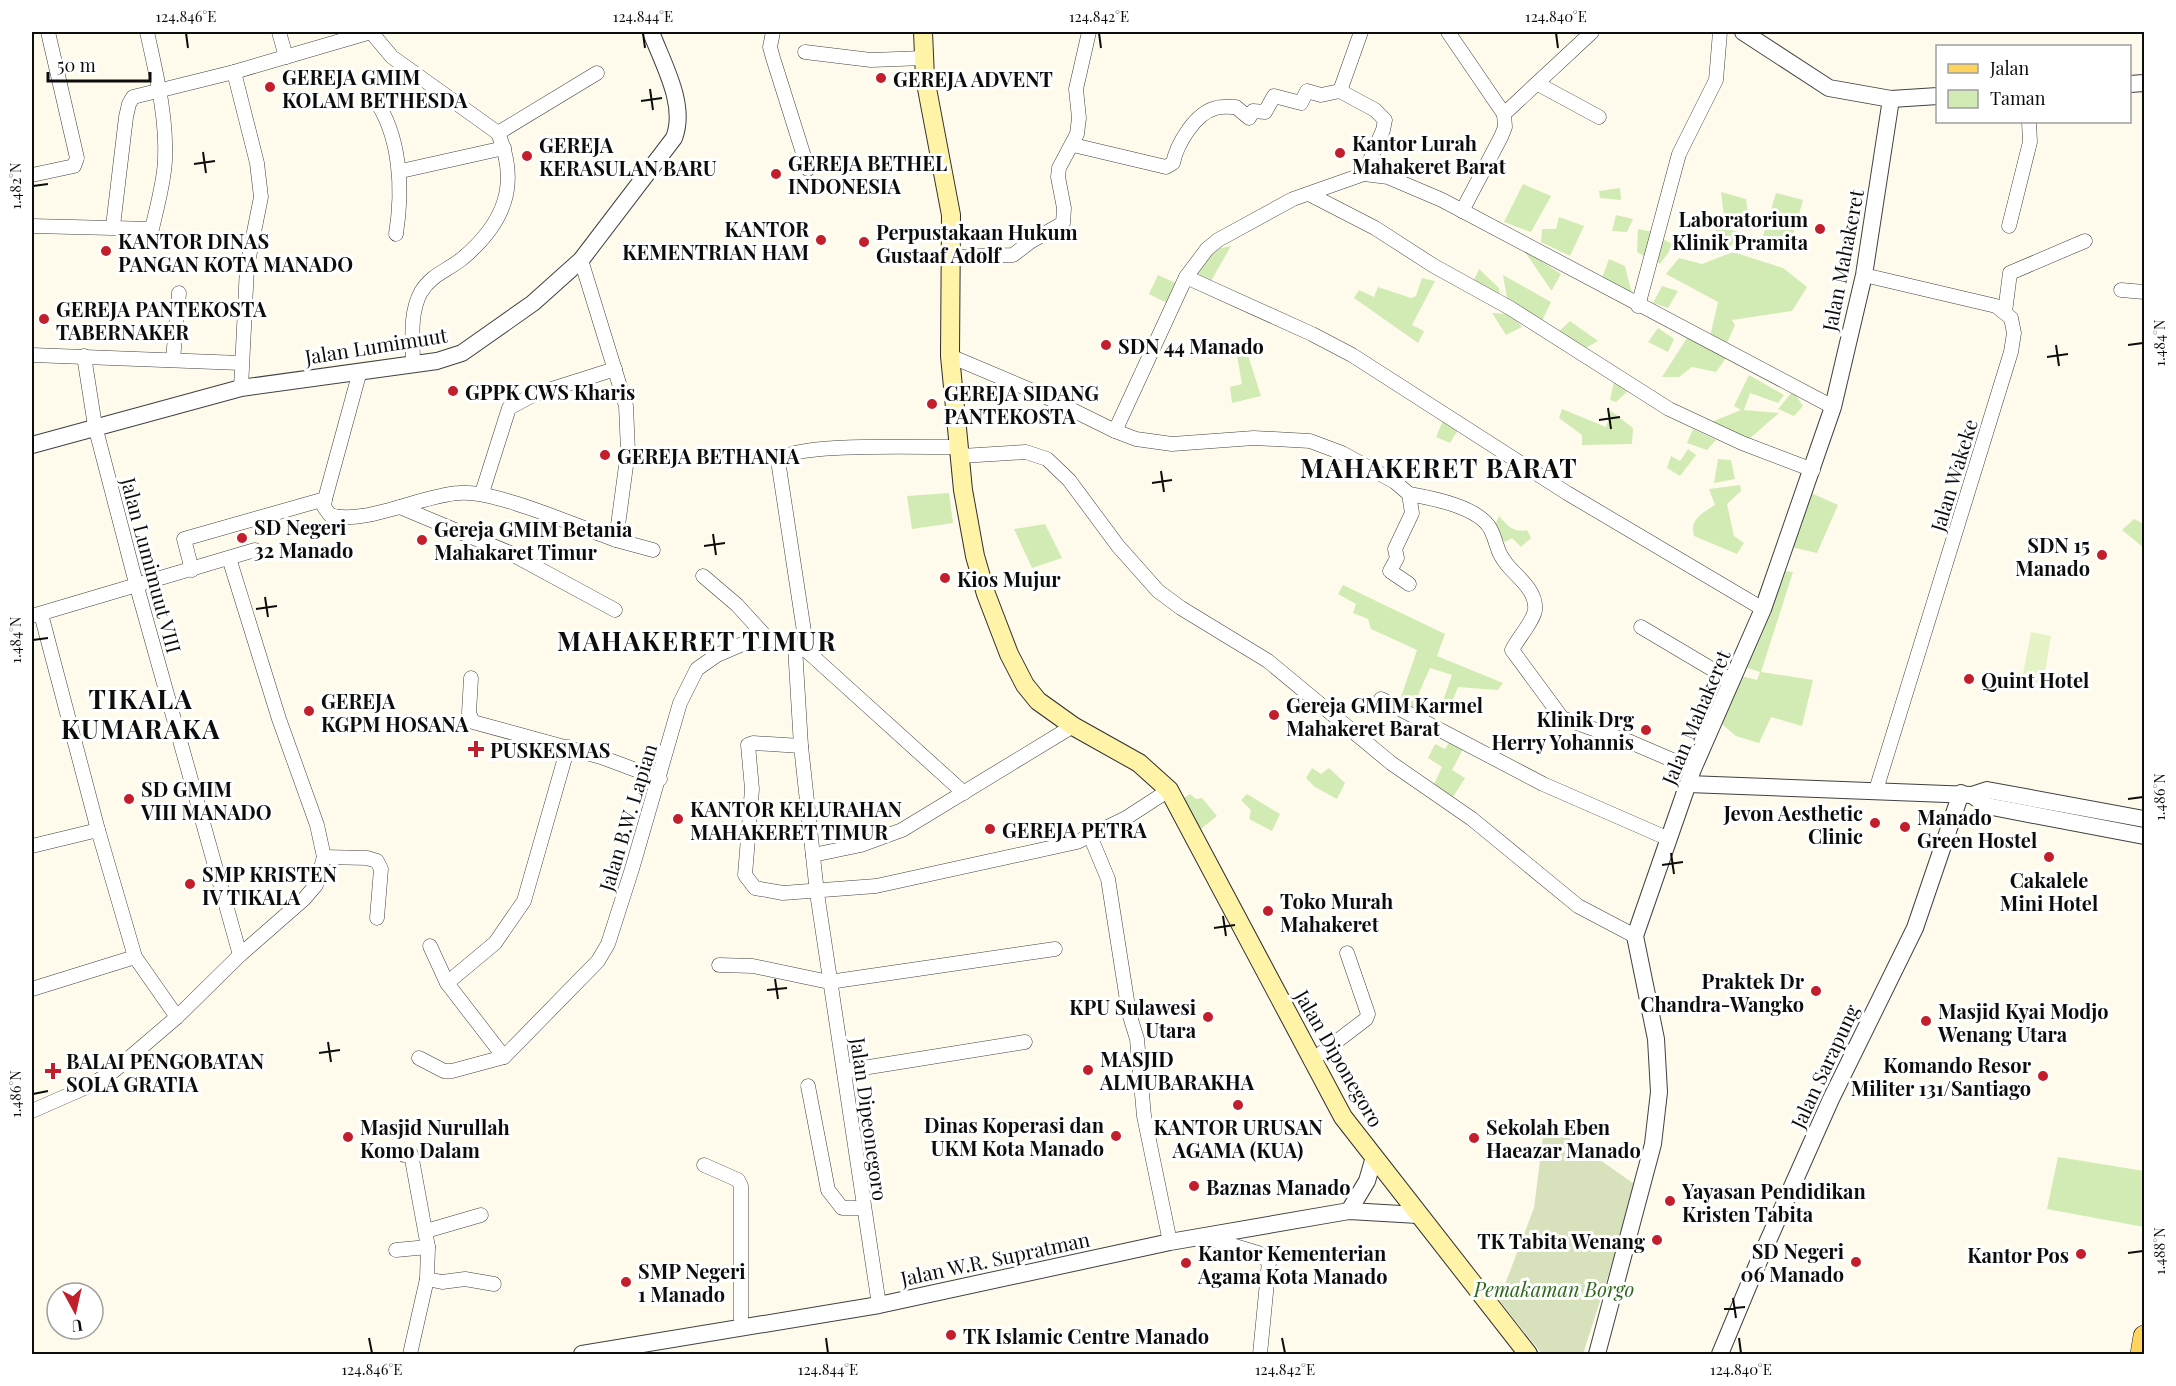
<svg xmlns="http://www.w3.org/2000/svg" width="2176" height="1386" font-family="'Playfair Display',serif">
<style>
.green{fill:#d2ebb4}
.cemetery{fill:#d7e2bd}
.pitch{fill:#e4f2c6}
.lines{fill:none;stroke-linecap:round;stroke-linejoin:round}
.minor-casing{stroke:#404040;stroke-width:15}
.tertiary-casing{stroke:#404040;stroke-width:18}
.secondary-casing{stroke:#2f2f2f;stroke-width:20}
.primary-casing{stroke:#1e1e1e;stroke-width:22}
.minor{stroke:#fff;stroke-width:14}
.tertiary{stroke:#fff;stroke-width:16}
.secondary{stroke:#fff3a7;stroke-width:18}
.primary{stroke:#ffd35c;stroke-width:21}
.ticks{fill:none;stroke:#0d0d0d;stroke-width:2}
.poi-dot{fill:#c31e2b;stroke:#fff;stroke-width:2}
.labels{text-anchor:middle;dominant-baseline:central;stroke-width:6;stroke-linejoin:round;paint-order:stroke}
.poi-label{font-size:20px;font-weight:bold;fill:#0d0d0d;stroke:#fff;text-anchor:start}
.street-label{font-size:20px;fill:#0d0d0d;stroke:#fff}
.park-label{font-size:20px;font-style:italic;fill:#2c671a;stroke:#fff}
.district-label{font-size:26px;font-weight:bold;letter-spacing:1.5px;fill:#0d0d0d;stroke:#fff}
.neatline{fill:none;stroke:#0d0d0d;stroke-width:2}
.ticks-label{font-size:15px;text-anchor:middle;fill:#0d0d0d}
</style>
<rect width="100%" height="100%" fill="#fffbec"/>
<g class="green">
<path d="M1523,184L1551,196L1531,232L1504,222Z"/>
<path d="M1620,188L1621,200L1600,198L1599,191Z"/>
<path d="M1721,192L1746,199L1748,213L1738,222L1724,216Z"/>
<path d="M1776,193L1803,200L1791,242L1763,236Z"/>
<path d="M1616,215L1633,219L1627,232L1612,231Z"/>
<path d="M1559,217L1584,226L1570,256L1541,242L1542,229H1556Z"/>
<path d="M1716,225L1741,233L1729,249L1716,248Z"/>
<path d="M1638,229L1653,232L1647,258L1637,252Z"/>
<path d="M1663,239L1674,245L1660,264L1655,259Z"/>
<path d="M1231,246L1211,281L1193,275L1211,250Z"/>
<path d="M1523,249L1561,274L1552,290H1551Z"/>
<path d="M1733,252L1783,268L1807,287L1792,311L1732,320L1735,325L1726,345L1710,337L1718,302L1666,274L1679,258L1702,264Z"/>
<path d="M1609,259L1625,266L1633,298L1602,278Z"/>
<path d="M1479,269L1499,288V298L1473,282Z"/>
<path d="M1158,275L1178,284L1169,304L1149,294Z"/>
<path d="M1503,275L1551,302L1541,323L1507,299Z"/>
<path d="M1422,278L1435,281L1412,325L1424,331L1418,343L1354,298L1359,290L1374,297L1378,287L1411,298L1416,296Z"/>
<path d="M1662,286L1678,291L1668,308L1653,303Z"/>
<path d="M1492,313L1511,314L1522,327L1506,335Z"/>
<path d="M1570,321L1598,341L1584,349L1556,334Z"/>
<path d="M1658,328L1674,339L1668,352L1648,342Z"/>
<path d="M1687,338L1726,358L1716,372L1692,367L1679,377H1662Z"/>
<path d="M1246,349L1261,396L1232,403L1230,387L1242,384L1236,350Z"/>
<path d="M1749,375L1784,395L1778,403L1750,393L1744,410L1779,413L1748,440L1709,423L1741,410L1734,406Z"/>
<path d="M1614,381L1628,391L1616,402L1610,400Z"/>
<path d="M1793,391L1803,406L1794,416L1778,409Z"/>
<path d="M1562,409L1606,427L1611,411L1633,428L1632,444L1582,445V435L1559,418Z"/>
<path d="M1444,418L1458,430L1450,443L1436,437Z"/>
<path d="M1693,429L1716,440L1707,450L1687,443Z"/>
<path d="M1688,449L1696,455L1680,476L1667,468L1671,456L1680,461Z"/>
<path d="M1718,459L1731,460L1735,479L1714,483Z"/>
<path d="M1740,485L1741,491L1727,504L1734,536L1744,543L1737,554L1694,536C1689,520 1702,513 1715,505L1709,489Z"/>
<path d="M1809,492L1838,505L1817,553L1791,547Z"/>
<path d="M949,493L953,523L912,529L907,496Z"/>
<path d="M1499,516C1508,526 1513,533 1527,530L1531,538L1521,547L1512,538L1505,542L1493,530Z"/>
<path d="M2134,519L2144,524V548L2122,530Z"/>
<path d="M1045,524L1062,558L1032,568L1014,529Z"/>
<path d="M1772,570L1793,572L1761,672L1813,680L1802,726L1771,717L1759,743L1736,736L1717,720L1737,675L1757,680L1760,672L1739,665Z"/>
<path d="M1343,585L1445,634L1437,656L1503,683L1498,690L1458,687L1450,707L1443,701L1452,675L1430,668L1415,702L1431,713L1428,721L1399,703L1417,650L1371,629L1368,619L1353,613L1356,604L1338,594Z"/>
<path d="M1450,741L1463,749L1452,770L1465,778L1453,797L1434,784L1442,767L1428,758L1435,744L1445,749Z"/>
<path d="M1312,768L1321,774L1329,768L1345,783L1337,799L1315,787L1306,778Z"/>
<path d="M1190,794L1196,799L1202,798L1217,816L1197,832L1179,801Z"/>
<path d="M1247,794L1280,814L1272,831L1249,819L1251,810L1241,800Z"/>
<path d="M2058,1157L2144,1171V1227L2047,1209Z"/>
</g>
<path class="cemetery" d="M1545,1121L1637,1186L1583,1354H1542L1499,1300L1534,1208Z"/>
<path class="pitch" d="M2031,632L2051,636L2043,684L2022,679Z"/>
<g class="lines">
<g class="minor-casing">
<g id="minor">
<path d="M279,32L286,57"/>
<path d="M371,32L392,57L498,133C520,185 504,223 463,258C447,271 432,274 421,292C409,314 413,341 413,364"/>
<path d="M773,32L770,47L773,58L808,169"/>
<path d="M1448,32L1504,114"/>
<path d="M805,52L871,60L924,58"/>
<path d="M234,72L257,163L261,197L247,267L241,388"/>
<path d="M1538,84L1599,117"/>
<path d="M1340,91L1361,32"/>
<path d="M374,98C401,136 403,190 396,234"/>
<path d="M1504,114L1592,32"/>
<path d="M498,133L597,73"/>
<path d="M1073,145L1166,167L1173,163C1177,144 1195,113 1216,108C1222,106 1230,107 1236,107L1249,118L1253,111L1265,112L1274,96L1301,103L1307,91L1321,95L1340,91L1375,110L1385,120L1383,130L1364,174"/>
<path d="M401,171L504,148"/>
<path d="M32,175L74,166L77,158L48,32"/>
<path d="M1309,194L1375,228L1434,266L1510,308L1669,409L1742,443L1813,470"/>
<path d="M1462,211L1501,137L1505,127L1504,114"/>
<path d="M32,226L152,229C157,206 164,183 165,160C167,117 156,73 147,32"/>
<path d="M113,226L126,117L129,104L133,97L234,72L371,32"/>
<path d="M2009,226L2030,142L2029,122"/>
<path d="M951,257L1013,255L1030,242L1063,223L1064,208L1058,177L1059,168L1077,134L1079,118L1076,89L1089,32"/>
<path d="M1864,275L1996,306L2011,318L2014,333L2011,352L1876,790"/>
<path d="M1186,277L1312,334L1352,355L1567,493L1763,609"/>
<path d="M2121,290L2144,292"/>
<path d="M1638,306L1679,154L1716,80L1720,32"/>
<path d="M2005,312L2010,273L2085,241"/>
<path d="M32,355L241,363"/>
<path d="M84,356L95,426L137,587L240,955"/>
<path d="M950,356L1040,394L1115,431L1186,277L1207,249L1218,240L1293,199L1364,174L1388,177L1442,200L1833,407"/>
<path d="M173,359L179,293"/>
<path d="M360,371L325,499L324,507L330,515C363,526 422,495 459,493C496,490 578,527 616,540L628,451L626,406L581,260"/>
<path d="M1115,431L1136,439L1172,444L1254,438L1310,441L1342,453L1395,482L1409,494L1412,513L1395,549L1397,558L1390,571L1409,584"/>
<path d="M960,447C932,448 791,441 779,461V467L807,651L964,793"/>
<path d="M961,456L1026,452L1047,459L1069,480L1118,546L1158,591L1181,608L1268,661L1391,763L1472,819L1578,906L1635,936"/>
<path d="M482,493L509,408L533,395L615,369"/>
<path d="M1409,494C1432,498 1480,507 1491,530C1499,547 1495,550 1509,567C1519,578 1537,592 1535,610C1533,622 1518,638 1512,650L1562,718L1628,741L1693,769"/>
<path d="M400,507L510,553L615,610"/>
<path d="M616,540L653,550"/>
<path d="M192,570L184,539L325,499"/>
<path d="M703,576L737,605L768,639"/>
<path d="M41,614L98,830L135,957"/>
<path d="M32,616L255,550"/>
<path d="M1641,627L1732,681"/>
<path d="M795,647L801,746L817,893L879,1305"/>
<path d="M471,678L469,713L473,722L601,757L660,779"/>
<path d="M1381,699L1543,784L1669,839"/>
<path d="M801,746L753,743L748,745L752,789L745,875L755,888L783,893L876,886L1077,842L1126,818L1169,790"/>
<path d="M1091,838L1108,879L1129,1013L1137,1039L1144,1116L1170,1242"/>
<path d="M32,846L98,830"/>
<path d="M813,855L861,845L902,830L1073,726"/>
<path d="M324,857L367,858L377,861L381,869L377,918"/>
<path d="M430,946L447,983"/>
<path d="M719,965L753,966L829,982L1055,949"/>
<path d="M32,989L135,957L177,1017"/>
<path d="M504,1057L447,983L495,943L524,901L568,747"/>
<path d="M419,1058L444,1071H452L504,1057L598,961L608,944L632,869L680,703L697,669L717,655L745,643L768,639L807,651"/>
<path d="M1311,1061L1366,1019L1368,1014L1347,953"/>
<path d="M844,1071L1025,1042"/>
<path d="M808,1086L828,1190L842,1208H863"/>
<path d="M32,1111L89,1086L115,1070L177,1017L240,955L304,899L316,885L324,857L317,825L279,719L229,558"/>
<path d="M404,1155L411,1154L428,1247L427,1279L410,1354"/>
<path d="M704,1165L738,1180L741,1186V1327"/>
<path d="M426,1231L481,1215"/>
<path d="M1205,1237L1258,1253L1269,1262L1260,1354"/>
<path d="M396,1250L428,1247"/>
<path d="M427,1279L442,1282L465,1279L494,1284"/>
</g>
</g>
<g class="tertiary-casing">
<g id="tertiary">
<path d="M1743,32L1829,88L1891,99L1938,96"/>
<path d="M2130,84L2144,83"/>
<path d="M32,445L241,388L437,361L462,353L533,303L581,260L674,138C687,105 663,64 651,32"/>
<path d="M1688,784L1972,795L1987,790L2144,819"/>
<path d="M1972,795L1987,806L2144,836"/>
<path d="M1349,1211L1367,1181L1374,1157"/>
<path d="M582,1354L879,1305L1170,1242L1349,1211L1418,1215"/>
<path d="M1597,1354L1653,1144L1659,1092L1656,1039L1635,936L1693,769L1763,609L1833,407L1864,275L1891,99"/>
<path d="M1720,1354L1755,1270L1831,1099L1915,928L1961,793"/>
</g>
</g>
<g class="secondary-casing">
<path id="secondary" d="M923,32L925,78L951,215L950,356L963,490L975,556L986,594L1009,654L1025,685L1038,701L1073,726L1139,763L1169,790L1343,1117L1528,1354"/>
</g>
<g class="primary-casing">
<path id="primary" d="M2141,1354L2144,1336"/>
</g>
<use href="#minor" class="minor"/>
<use href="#tertiary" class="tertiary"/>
<use href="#secondary" class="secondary"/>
<use href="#primary" class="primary"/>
</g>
<path class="ticks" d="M186,33L188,48M643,33L645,48M1099,33L1101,48M1556,33L1558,48M650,89L653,110M641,101L662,98M203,152L206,173M194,164L215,161M33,186L48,184M2056,345L2059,366M2128,345L2143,343M2047,357L2068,354M1608,408L1611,429M1599,420L1620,417M1161,471L1164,492M1152,483L1172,480M713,534L716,555M704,546L725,543M265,597L268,617M256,609L277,606M33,640L48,638M2128,799L2143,797M1671,853L1674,874M1662,865L1683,862M1223,916L1226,936M1214,928L1235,925M775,979L778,999M767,990L787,988M328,1042L331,1062M319,1053L340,1050M33,1094L48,1091M2128,1253L2143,1251M1733,1298L1736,1318M1724,1309L1745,1307M369,1338L372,1353M826,1338L828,1353M1282,1338L1285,1353M1739,1338L1741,1353"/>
<g class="poi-dot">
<circle cx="881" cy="78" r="6"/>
<circle cx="270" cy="87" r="6"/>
<circle cx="1340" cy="153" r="6"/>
<circle cx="527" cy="156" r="6"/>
<circle cx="776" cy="174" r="6"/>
<circle cx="1820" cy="229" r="6"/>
<circle cx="821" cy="240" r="6"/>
<circle cx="864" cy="242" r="6"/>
<circle cx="106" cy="251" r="6"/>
<circle cx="44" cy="319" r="6"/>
<circle cx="1106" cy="345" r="6"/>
<circle cx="453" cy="391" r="6"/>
<circle cx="932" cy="404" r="6"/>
<circle cx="605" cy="455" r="6"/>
<circle cx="242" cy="538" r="6"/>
<circle cx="422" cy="540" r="6"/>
<circle cx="2102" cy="555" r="6"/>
<circle cx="945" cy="578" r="6"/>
<circle cx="1969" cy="679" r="6"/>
<circle cx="309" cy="711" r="6"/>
<circle cx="1274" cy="715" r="6"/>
<circle cx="1646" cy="730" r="6"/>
<path d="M473 740h6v6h6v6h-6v6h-6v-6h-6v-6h6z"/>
<circle cx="129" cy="799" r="6"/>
<circle cx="678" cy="819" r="6"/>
<circle cx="1875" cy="823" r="6"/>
<circle cx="1905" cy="827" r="6"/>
<circle cx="990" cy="829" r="6"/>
<circle cx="2049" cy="857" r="6"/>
<circle cx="190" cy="884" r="6"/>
<circle cx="1268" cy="911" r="6"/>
<circle cx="1816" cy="991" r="6"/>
<circle cx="1208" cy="1017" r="6"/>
<circle cx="1926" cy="1021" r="6"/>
<circle cx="1088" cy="1070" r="6"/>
<path d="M50 1062h6v6h6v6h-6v6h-6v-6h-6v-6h6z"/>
<circle cx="2043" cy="1076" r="6"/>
<circle cx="1238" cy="1105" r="6"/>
<circle cx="1116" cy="1136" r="6"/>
<circle cx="348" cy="1137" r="6"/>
<circle cx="1474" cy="1138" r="6"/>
<circle cx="1194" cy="1186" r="6"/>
<circle cx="1670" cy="1201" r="6"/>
<circle cx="1657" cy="1240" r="6"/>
<circle cx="2081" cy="1254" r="6"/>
<circle cx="1856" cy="1262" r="6"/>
<circle cx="1186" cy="1263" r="6"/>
<circle cx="626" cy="1282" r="6"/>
<circle cx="951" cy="1335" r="6"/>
</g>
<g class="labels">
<g class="poi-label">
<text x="282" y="76">GEREJA GMIM<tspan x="282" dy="23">KOLAM BETHESDA</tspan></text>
<text x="893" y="78">GEREJA ADVENT</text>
<text x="1352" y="142">Kantor Lurah<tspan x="1352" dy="23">Mahakeret Barat</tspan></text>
<text x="539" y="144">GEREJA<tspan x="539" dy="23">KERASULAN BARU</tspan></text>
<text x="788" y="162">GEREJA BETHEL<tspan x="788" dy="23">INDONESIA</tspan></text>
<text x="1808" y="218" text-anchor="end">Laboratorium<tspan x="1808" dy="23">Klinik Pramita</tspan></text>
<text x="809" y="228" text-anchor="end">KANTOR<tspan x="809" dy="23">KEMENTRIAN HAM</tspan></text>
<text x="876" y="231">Perpustakaan Hukum<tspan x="876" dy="23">Gustaaf Adolf</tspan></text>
<text x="118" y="240">KANTOR DINAS<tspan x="118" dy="23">PANGAN KOTA MANADO</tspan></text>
<text x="56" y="308">GEREJA PANTEKOSTA<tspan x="56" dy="23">TABERNAKER</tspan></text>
<text x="1118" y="345">SDN 44 Manado</text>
<text x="465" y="391">GPPK CWS Kharis</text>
<text x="944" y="392">GEREJA SIDANG<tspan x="944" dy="23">PANTEKOSTA</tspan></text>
<text x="617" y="455">GEREJA BETHANIA</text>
<text x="254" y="526">SD Negeri<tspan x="254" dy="23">32 Manado</tspan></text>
<text x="434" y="528">Gereja GMIM Betania<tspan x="434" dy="23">Mahakaret Timur</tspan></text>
<text x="2090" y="544" text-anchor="end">SDN 15<tspan x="2090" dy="23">Manado</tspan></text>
<text x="957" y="578">Kios Mujur</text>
<text x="1981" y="679">Quint Hotel</text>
<text x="321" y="700">GEREJA<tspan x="321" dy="23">KGPM HOSANA</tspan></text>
<text x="1286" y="704">Gereja GMIM Karmel<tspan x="1286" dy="23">Mahakeret Barat</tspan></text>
<text x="1634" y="718" text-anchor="end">Klinik Drg<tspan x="1634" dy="23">Herry Yohannis</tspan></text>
<text x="490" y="749">PUSKESMAS</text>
<text x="141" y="788">SD GMIM<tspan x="141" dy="23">VIII MANADO</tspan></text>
<text x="690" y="808">KANTOR KELURAHAN<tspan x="690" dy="23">MAHAKERET TIMUR</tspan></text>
<text x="1863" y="812" text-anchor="end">Jevon Aesthetic<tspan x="1863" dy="23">Clinic</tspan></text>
<text x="1917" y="816">Manado<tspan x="1917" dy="23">Green Hostel</tspan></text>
<text x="1002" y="829">GEREJA PETRA</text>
<text x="202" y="873">SMP KRISTEN<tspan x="202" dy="23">IV TIKALA</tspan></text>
<text x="2049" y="879" text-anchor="middle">Cakalele<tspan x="2049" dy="23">Mini Hotel</tspan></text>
<text x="1280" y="900">Toko Murah<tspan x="1280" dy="23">Mahakeret</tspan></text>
<text x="1804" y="980" text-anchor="end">Praktek Dr<tspan x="1804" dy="23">Chandra-Wangko</tspan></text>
<text x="1196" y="1006" text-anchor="end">KPU Sulawesi<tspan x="1196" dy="23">Utara</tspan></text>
<text x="1938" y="1010">Masjid Kyai Modjo<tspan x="1938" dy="23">Wenang Utara</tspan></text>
<text x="1100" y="1058">MASJID<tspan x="1100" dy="23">ALMUBARAKHA</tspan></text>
<text x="66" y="1060">BALAI PENGOBATAN<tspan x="66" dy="23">SOLA GRATIA</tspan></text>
<text x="2031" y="1064" text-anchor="end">Komando Resor<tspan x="2031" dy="23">Militer 131/Santiago</tspan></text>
<text x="1104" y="1124" text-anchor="end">Dinas Koperasi dan<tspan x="1104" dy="23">UKM Kota Manado</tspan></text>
<text x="360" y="1126">Masjid Nurullah<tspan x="360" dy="23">Komo Dalam</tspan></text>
<text x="1238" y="1126" text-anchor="middle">KANTOR URUSAN<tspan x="1238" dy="23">AGAMA (KUA)</tspan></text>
<text x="1486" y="1126">Sekolah Eben<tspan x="1486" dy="23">Haeazar Manado</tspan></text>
<text x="1206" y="1186">Baznas Manado</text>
<text x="1682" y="1190">Yayasan Pendidikan<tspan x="1682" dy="23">Kristen Tabita</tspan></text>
<text x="1645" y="1240" text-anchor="end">TK Tabita Wenang</text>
<text x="1844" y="1250" text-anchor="end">SD Negeri<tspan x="1844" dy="23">06 Manado</tspan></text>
<text x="1198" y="1252">Kantor Kementerian<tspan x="1198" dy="23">Agama Kota Manado</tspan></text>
<text x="2069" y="1254" text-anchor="end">Kantor Pos</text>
<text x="638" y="1270">SMP Negeri<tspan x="638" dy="23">1 Manado</tspan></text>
<text x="963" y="1335">TK Islamic Centre Manado</text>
</g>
<g class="street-label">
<text transform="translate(1842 260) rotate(-79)">Jalan Mahakeret</text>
<text transform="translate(376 345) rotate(-9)">Jalan Lumimuut</text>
<text transform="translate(1953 475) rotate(-73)">Jalan Wakeke</text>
<text transform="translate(152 565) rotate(75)">Jalan Lumimuut VIII</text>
<text transform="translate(1695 717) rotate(-67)">Jalan Mahakeret</text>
<text transform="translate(627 817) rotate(-73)">Jalan B.W. Lapian</text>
<text transform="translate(1340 1058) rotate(60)">Jalan Diponegoro</text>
<text transform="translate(1824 1066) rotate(-65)">Jalan Sarapung</text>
<text transform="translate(870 1119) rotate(82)">Jalan Dipeonegoro</text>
<text transform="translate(995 1258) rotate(-12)">Jalan W.R. Supratman</text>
</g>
<g class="park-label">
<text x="1554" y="1288">Pemakaman Borgo</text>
</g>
<g class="district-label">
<text x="1439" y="467">MAHAKERET BARAT</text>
<text x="697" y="640">MAHAKERET TIMUR</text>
<text x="141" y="698">TIKALA<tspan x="141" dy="30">KUMARAKA</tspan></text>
</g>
</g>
<rect width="2176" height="1386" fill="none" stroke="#ffffff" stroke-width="66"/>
<rect x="1936" y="45" width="195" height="78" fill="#ffffff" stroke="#9e9e9e" stroke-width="1.5"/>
<rect x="1948" y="64" width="30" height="9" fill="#ffd35c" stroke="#9e9e9e" stroke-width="1.5"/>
<text x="1990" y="75" font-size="18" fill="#0d0d0d">Jalan</text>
<rect x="1948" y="90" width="30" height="18" fill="#d2ebb4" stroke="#9e9e9e" stroke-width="1.5"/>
<text x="1990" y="105" font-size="18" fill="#0d0d0d">Taman</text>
<g transform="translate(75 1311) rotate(172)"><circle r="28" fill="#ffffff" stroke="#9e9e9e" stroke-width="1.5"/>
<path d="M0-4.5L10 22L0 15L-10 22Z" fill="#c31e2b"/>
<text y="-9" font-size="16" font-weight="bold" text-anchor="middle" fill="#0d0d0d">U</text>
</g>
<path d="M48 72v9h102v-9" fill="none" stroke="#0d0d0d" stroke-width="3"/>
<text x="57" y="72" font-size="18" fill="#0d0d0d" stroke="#ffffff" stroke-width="4.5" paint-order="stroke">50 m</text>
<rect x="33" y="33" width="2110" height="1320" class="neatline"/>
<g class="ticks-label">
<text x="186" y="22">124.846°E</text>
<text x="643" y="22">124.844°E</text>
<text x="1099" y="22">124.842°E</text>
<text x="1556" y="22">124.840°E</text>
<text transform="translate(16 186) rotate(-90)" y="5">1.482°N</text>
<text transform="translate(2160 343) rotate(-90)" y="5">1.484°N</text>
<text transform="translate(16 640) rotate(-90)" y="5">1.484°N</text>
<text transform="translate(2160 797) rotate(-90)" y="5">1.486°N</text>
<text transform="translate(16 1094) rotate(-90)" y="5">1.486°N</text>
<text transform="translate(2160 1251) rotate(-90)" y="5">1.488°N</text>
<text x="372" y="1375">124.846°E</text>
<text x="828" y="1375">124.844°E</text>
<text x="1285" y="1375">124.842°E</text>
<text x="1741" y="1375">124.840°E</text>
</g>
</svg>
